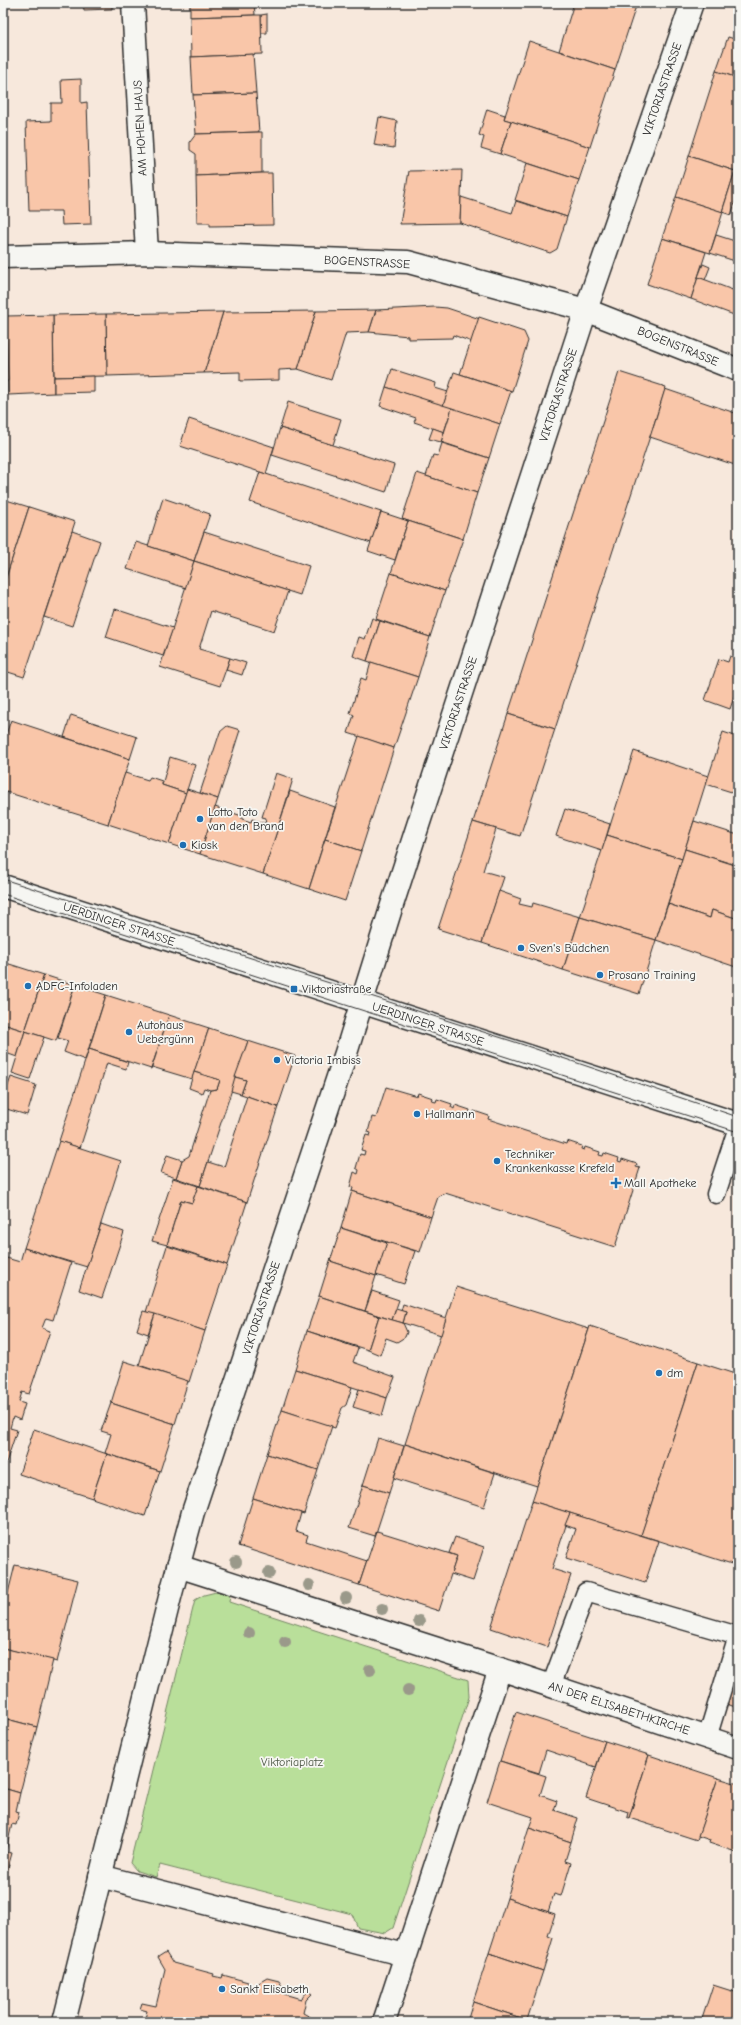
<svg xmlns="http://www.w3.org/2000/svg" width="741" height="2025" font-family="'Comic Neue',sans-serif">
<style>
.green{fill:#b9df9a;stroke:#728562}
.building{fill:#f9c6a9;stroke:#2b2b2b}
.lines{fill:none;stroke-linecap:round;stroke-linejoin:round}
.lane-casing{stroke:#2b2b2b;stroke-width:21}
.street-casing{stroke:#2b2b2b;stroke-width:25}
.secondary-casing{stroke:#2b2b2b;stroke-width:25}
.lane{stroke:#f6f6f2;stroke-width:18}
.street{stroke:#f6f6f2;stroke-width:22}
.secondary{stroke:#f6f6f2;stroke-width:22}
.tram{stroke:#2b2b2b;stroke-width:1}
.tree{fill:#9a998a}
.poi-dot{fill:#1f6fb2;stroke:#f6f6f2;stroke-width:1.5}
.labels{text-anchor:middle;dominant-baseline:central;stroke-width:3.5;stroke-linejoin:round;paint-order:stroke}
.street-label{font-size:12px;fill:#2b2b2b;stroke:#f6f6f2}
.poi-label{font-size:12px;fill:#2b2b2b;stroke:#f6f6f2;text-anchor:start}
.park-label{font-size:12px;fill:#4e5847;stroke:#f6f6f2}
</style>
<rect width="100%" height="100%" fill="#f7e8dc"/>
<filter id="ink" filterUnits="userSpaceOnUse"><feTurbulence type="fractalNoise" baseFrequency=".025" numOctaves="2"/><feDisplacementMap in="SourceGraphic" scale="8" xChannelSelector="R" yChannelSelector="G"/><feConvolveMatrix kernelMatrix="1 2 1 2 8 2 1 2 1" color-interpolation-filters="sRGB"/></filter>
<g filter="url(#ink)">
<path class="green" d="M216,1592L230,1595L229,1602L468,1680L469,1697L393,1928L385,1933L358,1928L352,1914L160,1865L156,1877L137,1871L130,1863L195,1600L204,1595Z"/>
<g class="building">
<path d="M83,3H112V9L84,10Z"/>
<path d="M190,3H254L255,15L190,17Z"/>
<path d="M574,3H637L615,70L559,51Z"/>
<path d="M267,14V33H261V15Z"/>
<path d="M255,15H261L262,54L191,57L190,17Z"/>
<path d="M728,37L738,40V78L716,71Z"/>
<path d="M529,41L615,70L590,147L504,119Z"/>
<path d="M253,54L256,93L193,95L191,57Z"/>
<path d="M716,71L738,78V163L735,171L689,156Z"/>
<path d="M81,79V103L87,102L91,224L62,225L61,211H29L26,122L51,121V103H62L61,80Z"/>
<path d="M256,93L259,132L196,134L193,95Z"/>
<path d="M487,109L505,115L504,119L511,121L500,154L481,148L484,137L479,135Z"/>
<path d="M379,117L397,121L394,148L374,145Z"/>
<path d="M511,121L590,147L579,180L500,154Z"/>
<path d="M259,132H262V173L196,176V154L190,150V142L196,134Z"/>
<path d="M689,156L735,171L722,212L676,197Z"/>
<path d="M527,163L579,180L567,217L515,200Z"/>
<path d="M462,170L460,223L400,224L409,171Z"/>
<path d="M735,171L738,172V194L731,215L722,212Z"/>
<path d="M262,173H272L273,225L210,226V223H197L196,176Z"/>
<path d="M461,197L512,213L516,201L567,217L557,249L550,253L460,223Z"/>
<path d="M676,197L723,212L710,253L662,238Z"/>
<path d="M716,235L738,242V262L710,253Z"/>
<path d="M662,238L706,252L691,299L647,284Z"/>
<path d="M703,264L710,267L705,280L698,277Z"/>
<path d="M698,277L738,292V305L734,315L691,299Z"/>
<path d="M435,307L447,308L480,319L472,342L453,335L452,338L408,339V336L369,332L376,310Z"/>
<path d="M376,310L369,332L346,333L331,380L298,369L316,311Z"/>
<path d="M316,311L298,369L279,370V380L240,381V372L204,373L223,312Z"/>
<path d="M223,312L204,373L107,376L106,314Z"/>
<path d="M106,314L107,376L54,377L53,315Z"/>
<path d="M53,315L54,393L8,395L6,316Z"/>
<path d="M3,316H6L8,381H3Z"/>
<path d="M479,317L524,332L528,341L512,391L460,374Z"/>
<path d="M392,369L436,383L435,388L448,392L443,406L386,387Z"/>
<path d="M454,372L511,391L500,424L443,406Z"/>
<path d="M619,372L666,387L555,729L508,714Z"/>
<path d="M94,376V392L54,393V377Z"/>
<path d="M386,387L452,408L444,432L414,422L416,418L380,406Z"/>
<path d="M665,389L738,414V466L650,437Z"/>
<path d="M288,402L341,419L333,445L280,428Z"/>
<path d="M452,408L500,424L489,458L441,442Z"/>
<path d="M189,419L274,447L266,474L180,446Z"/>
<path d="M280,428L394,465L386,492L272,455Z"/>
<path d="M433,428L444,432L441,442L429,439Z"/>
<path d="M442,443L489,458L477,493L426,476L433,455L438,456Z"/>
<path d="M260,472L381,512L371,543L250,502Z"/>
<path d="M417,473L477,493L463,539L402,519Z"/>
<path d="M163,498L210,514L194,561L148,546Z"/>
<path d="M3,499L29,507L3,587Z"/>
<path d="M29,507L75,522L24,677L8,672L3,686V587Z"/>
<path d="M381,512L408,521L395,560L368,551Z"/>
<path d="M408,521L463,539L445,591L391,573Z"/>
<path d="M72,531L100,541L72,626L44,617Z"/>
<path d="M204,532L309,566L300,595L194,561Z"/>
<path d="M136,542L194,561L186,588L127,569Z"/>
<path d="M194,561L288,591L274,631L211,611L199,649L230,658L220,686L160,667Z"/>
<path d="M391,573L445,591L430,637L376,619Z"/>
<path d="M115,609L173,628L163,656L106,637Z"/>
<path d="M372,618L380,621L367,661L353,656L359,637L365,639Z"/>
<path d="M380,621L430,637L418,677L367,661Z"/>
<path d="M730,656L738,659V685L730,709L705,700L719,659L728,662Z"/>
<path d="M230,658L246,663L242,675L226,670Z"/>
<path d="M371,662L418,677L394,748L348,733L354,715L350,713L361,678L366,680Z"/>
<path d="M508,714L555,729L520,836L473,822Z"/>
<path d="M71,715L137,737L130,759L64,737Z"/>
<path d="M11,720L130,759L108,824L3,791V743Z"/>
<path d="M227,726L240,730L218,799L200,793L220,732Z"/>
<path d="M723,732L738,737V794L706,784Z"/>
<path d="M359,736L394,748L361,851L325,839Z"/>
<path d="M634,751L708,776L682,859L607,835Z"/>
<path d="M170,757L195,765L186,793L162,785Z"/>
<path d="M125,773L148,780L150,777L162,781V785L186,793L169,844L108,824Z"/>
<path d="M276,773L293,779L278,828L265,823L266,818L262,817Z"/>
<path d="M187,789L218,799L200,854L169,844Z"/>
<path d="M290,791L335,807L309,889L263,874Z"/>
<path d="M215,807L242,816V819L251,822L252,819L278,828L263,874L200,854Z"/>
<path d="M565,809L610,824L602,851L556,836Z"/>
<path d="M694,821L738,835V866L685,849Z"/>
<path d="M473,822L496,829L483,871L504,877L482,943L438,929Z"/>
<path d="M607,835L682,859L656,940L580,917Z"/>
<path d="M325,839L361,851L345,901L309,889Z"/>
<path d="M685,849L738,866V919L712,910L710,918L668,904Z"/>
<path d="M499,891L521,899L519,904L532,907L533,903L580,917L563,970L482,943Z"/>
<path d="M668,904L710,918L712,910L738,919V961L736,967L656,940Z"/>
<path d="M580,917L656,940L639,994L563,970Z"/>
<path d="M3,962L44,975L25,1031L3,1024Z"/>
<path d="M44,975L75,985L56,1041L25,1031Z"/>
<path d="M75,985L106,995L85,1060L64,1052L68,1041L58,1038Z"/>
<path d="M106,995L169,1015L151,1069L89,1049Z"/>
<path d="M169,1015L209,1028L192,1079L152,1067Z"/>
<path d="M3,1024L25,1031L17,1057L3,1052Z"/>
<path d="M209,1028L248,1041L200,1186L176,1178L182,1160L189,1156L210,1090L217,1089L220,1080L194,1072Z"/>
<path d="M25,1031L44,1037L30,1079L12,1073Z"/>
<path d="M248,1041L295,1056L278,1107L241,1094L246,1080L235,1077Z"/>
<path d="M89,1049L128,1062L126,1069L107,1063L80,1148L59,1141Z"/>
<path d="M194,1072L220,1080L217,1089L210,1090L204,1088L202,1093L189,1088Z"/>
<path d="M11,1077L36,1085L27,1115L3,1108V1100Z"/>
<path d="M235,1077L246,1080L241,1094L231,1091Z"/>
<path d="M386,1087L417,1096L418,1093L433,1098L432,1101L436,1102L437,1099L452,1104L451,1107L454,1109L455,1105L470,1110L469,1114H473L474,1111L489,1116L488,1119L566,1144L567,1141L582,1146L581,1149L584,1150L585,1147L600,1152L599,1155L603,1156L604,1153L619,1158L618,1161L621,1162L622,1159L637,1164L636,1167L640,1168L615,1247L445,1193L438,1197L431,1217L352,1191L353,1188L350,1187L354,1172L358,1174L359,1170L356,1168L360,1154L364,1155L365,1151L361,1150L366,1135L370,1136L371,1133L368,1132L372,1117L376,1118L377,1115Z"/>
<path d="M247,1096L278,1107L247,1202L200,1186L208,1162L224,1167Z"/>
<path d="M59,1141L121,1161L87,1267L24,1248Z"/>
<path d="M167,1155L182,1160L176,1178L161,1173Z"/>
<path d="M173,1178L198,1186L192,1203L181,1200L167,1245L152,1241Z"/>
<path d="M198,1186L247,1202L227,1265L167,1245L181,1200L192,1203Z"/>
<path d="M352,1191L431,1217L420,1252L341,1228Z"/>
<path d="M101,1224L124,1232L102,1298L79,1290Z"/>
<path d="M341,1228L387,1243L376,1276L330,1261Z"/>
<path d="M387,1242L415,1251L404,1284L376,1275Z"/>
<path d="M167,1246L227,1265L205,1331L146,1312Z"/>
<path d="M24,1248L71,1263L53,1320L46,1318L42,1328L50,1331L29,1394L22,1392L19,1402L25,1404L20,1420L13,1417L10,1428L17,1430L6,1463L3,1462V1257L20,1262Z"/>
<path d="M330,1261L376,1276L365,1311L319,1296Z"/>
<path d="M456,1287L589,1329L537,1486L405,1444Z"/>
<path d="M372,1291L399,1300L392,1320L365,1311Z"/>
<path d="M319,1296L379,1316L368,1350L307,1331Z"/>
<path d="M403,1304L446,1318L441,1335L403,1323L406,1312L401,1311Z"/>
<path d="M396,1309L406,1312L403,1323L392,1320Z"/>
<path d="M143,1311L155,1314L148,1334L137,1330Z"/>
<path d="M155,1314L205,1331L189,1382L139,1365Z"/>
<path d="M379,1316L403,1323L407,1332L405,1337L397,1342L386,1338L380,1355L368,1350Z"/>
<path d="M590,1326L698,1362L641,1536L532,1501Z"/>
<path d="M307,1331L358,1348L353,1362L395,1377L387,1398L295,1369Z"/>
<path d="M124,1361L188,1381L175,1424L111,1403Z"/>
<path d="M698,1362L738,1375V1566L641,1535Z"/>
<path d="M295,1369L352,1387L346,1405L342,1408L335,1428L282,1410Z"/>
<path d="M359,1389L387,1398L382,1416L353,1407Z"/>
<path d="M111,1403L175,1424L160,1471L105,1453L111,1434L101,1431Z"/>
<path d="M282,1410L332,1426L318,1470L267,1454Z"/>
<path d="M34,1429L107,1454L92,1498L19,1474Z"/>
<path d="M378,1438L404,1446L389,1493L363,1485Z"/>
<path d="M405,1444L495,1473L484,1507L394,1478Z"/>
<path d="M107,1454L160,1471L145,1516L92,1498Z"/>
<path d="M267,1454L318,1470L304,1514L253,1498Z"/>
<path d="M363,1485L389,1493L375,1536L349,1528Z"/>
<path d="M253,1498L301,1513L296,1531L308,1535L306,1541L367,1561L359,1585L238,1546Z"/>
<path d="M532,1501L570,1513L552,1569L571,1575L547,1647L491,1628Z"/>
<path d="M570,1513L659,1541L645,1583L566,1558L576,1529L565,1525Z"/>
<path d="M377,1531L457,1556L439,1611L359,1585Z"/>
<path d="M455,1537L484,1547L473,1581L451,1574L457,1556L449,1553Z"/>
<path d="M15,1565L78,1580L57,1662L3,1648V1613Z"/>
<path d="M3,1648L53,1660L37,1727L3,1718Z"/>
<path d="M738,1661V1708L724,1703Z"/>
<path d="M516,1712L605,1741L596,1767L546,1750L539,1773L500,1761Z"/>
<path d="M3,1718L37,1727L20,1793L3,1788Z"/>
<path d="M605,1741L649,1755L629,1818L627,1817L628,1812L586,1798Z"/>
<path d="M649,1755L718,1778L697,1840L629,1818Z"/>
<path d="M500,1761L546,1776L540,1795L557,1801L554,1810L578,1818L571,1842L529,1828L533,1817L487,1802Z"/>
<path d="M718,1778L738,1784V1845L736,1852L709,1843L710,1840L698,1836Z"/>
<path d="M3,1788L20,1793L16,1811L19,1812L16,1825L12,1824L8,1842L3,1840Z"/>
<path d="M529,1828L571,1842L565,1861L571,1863L561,1896L554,1894L548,1912L507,1898Z"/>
<path d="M3,1840L8,1842L6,1852L12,1853L6,1875L3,1874Z"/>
<path d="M507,1898L555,1914L548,1936L553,1938L543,1971L489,1953Z"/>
<path d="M166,1952L173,1963L214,1974L213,1976L222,1978L223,1975L248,1982L247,1985L257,1987V1984L267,1978L279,1981L285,1991L284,1994L301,1999L308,1991L312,1994L306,2000L303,2013L312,2018L311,2020L317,2022H144L147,2011L140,2009L142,2003L156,2006L165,1969L158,1957Z"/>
<path d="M489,1953L543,1971L527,2020L473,2002Z"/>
<path d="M713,1985L738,1993V2022H710L702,2019Z"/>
<path d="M473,2002L521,2018L520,2022H467Z"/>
</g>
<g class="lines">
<g class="lane-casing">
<g id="lane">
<path d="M716,1194L738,1127"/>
<path d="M551,1686L586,1592L738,1636"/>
<path d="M707,1738L738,1636"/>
</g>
</g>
<g class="street-casing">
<g id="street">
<path d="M133,3L147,253"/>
<path d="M3,257L147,253L408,262L586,310L738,370"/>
<path d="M178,1566L500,1669L738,1748"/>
<path d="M100,1876L405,1955"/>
<path d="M64,2022L170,1597L193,1512L346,1053L392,905L586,310L692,3"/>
<path d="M384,2022L500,1669"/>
</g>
</g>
<g class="secondary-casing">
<path id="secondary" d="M3,886L738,1124"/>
</g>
<use href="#lane" class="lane"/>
<use href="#street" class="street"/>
<use href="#secondary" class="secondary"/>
<g class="tram">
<path d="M3,879L518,1043L738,1117"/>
<path d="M3,894L738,1132"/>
</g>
</g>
<g class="tree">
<circle cx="236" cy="1562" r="6"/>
<circle cx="269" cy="1573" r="6"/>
<circle cx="309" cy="1585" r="6"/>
<circle cx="346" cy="1598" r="6"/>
<circle cx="382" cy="1609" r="6"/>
<circle cx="419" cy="1621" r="6"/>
<circle cx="249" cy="1633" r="6"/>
<circle cx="285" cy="1642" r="6"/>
<circle cx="370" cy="1670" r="6"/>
<circle cx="408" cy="1690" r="6"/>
</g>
</g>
<g class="poi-dot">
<circle cx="200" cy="819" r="4"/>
<circle cx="183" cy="845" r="4"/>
<circle cx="521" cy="948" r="4"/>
<circle cx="600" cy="975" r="4"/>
<circle cx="28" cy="986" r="4"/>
<rect x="290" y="985" width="8" height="8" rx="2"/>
<circle cx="129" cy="1032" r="4"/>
<circle cx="277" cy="1060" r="4"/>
<circle cx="417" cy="1114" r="4"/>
<circle cx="497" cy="1161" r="4"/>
<path d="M614 1177h4v4h4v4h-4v4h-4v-4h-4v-4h4z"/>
<circle cx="659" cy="1373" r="4"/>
<circle cx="222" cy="1989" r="4"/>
</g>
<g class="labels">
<g class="street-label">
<text transform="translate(662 89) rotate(-71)">VIKTORIASTRASSE</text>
<text transform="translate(140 128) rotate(-93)">AM HOHEN HAUS</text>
<text transform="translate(367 262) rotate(3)">BOGENSTRASSE</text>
<text transform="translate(678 346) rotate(22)">BOGENSTRASSE</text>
<text transform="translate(558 395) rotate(-72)">VIKTORIASTRASSE</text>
<text transform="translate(458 703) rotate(-72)">VIKTORIASTRASSE</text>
<text transform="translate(119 924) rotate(18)">UERDINGER STRASSE</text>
<text transform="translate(428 1024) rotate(18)">UERDINGER STRASSE</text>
<text transform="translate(261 1308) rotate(-72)">VIKTORIASTRASSE</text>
<text transform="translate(619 1708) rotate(18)">AN DER ELISABETHKIRCHE</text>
</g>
<g class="poi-label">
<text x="208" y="812">Lotto Toto<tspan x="208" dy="14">van den Brand</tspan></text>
<text x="191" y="845">Kiosk</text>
<text x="529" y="948">Sven's Büdchen</text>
<text x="608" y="975">Prosano Training</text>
<text x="36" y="986">ADFC-Infoladen</text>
<text x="302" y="989">Viktoriastraße</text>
<text x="137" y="1025">Autohaus<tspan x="137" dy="14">Uebergünn</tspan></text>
<text x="285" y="1060">Victoria Imbiss</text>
<text x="425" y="1114">Hallmann</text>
<text x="505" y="1154">Techniker<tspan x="505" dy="14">Krankenkasse Krefeld</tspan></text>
<text x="624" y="1183">Mall Apotheke</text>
<text x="667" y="1373">dm</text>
<text x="230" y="1989">Sankt Elisabeth</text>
</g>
<g class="park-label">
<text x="292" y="1762">Viktoriaplatz</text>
</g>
</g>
<rect width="741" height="2025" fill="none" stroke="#f6f6f2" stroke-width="16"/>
<rect x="8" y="8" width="725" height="2009" fill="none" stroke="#2b2b2b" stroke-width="1.5" filter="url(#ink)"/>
</svg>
